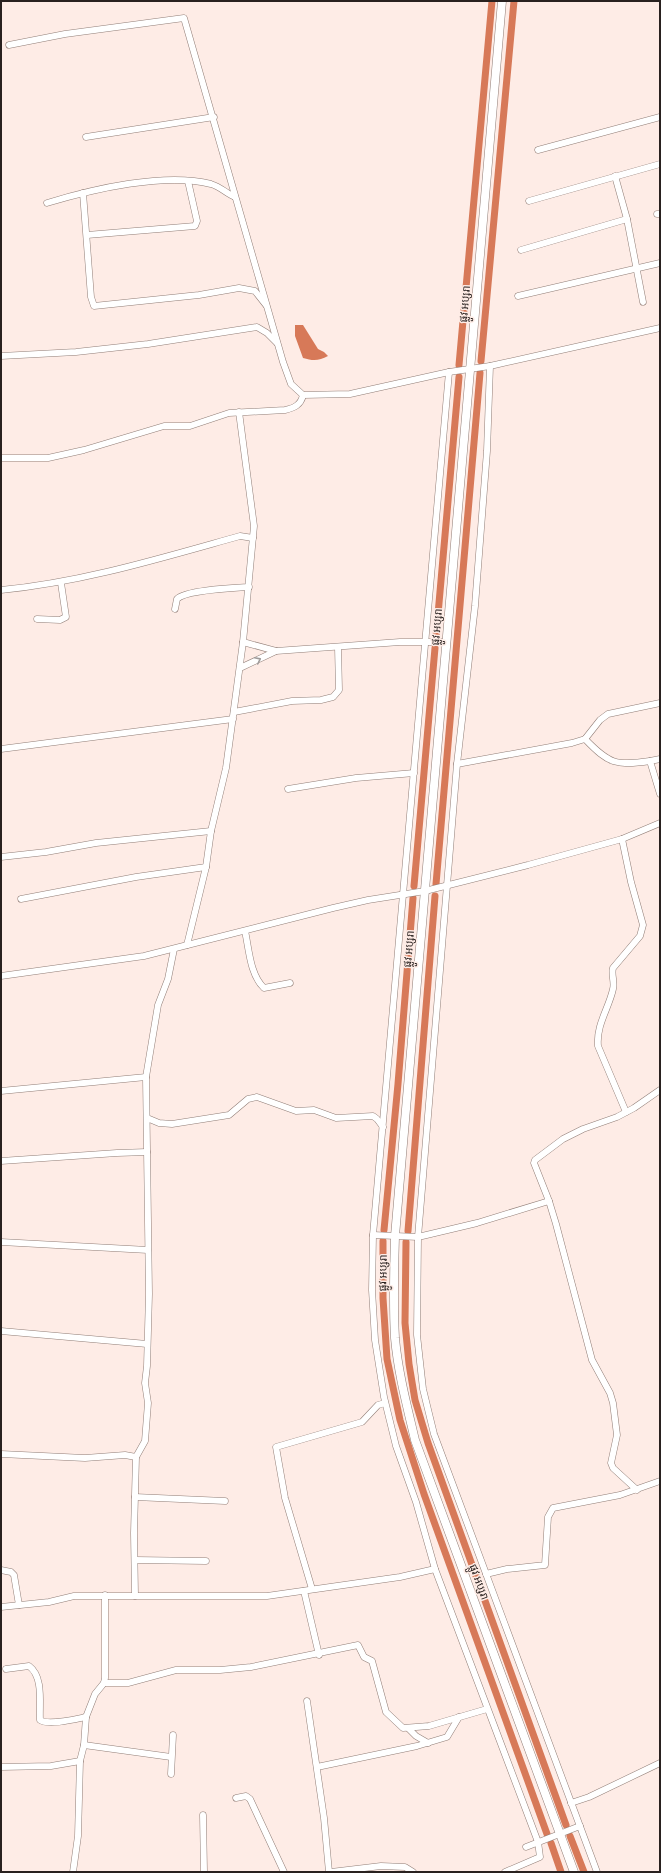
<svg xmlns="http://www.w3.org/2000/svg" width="661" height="1873" font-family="Signika,'Noto Sans Khmer',sans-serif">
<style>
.water{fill:#d77958}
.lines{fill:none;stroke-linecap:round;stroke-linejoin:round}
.canal{stroke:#d77958;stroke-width:7}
.minor-casing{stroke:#917e77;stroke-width:7}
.tertiary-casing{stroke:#917e77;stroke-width:9}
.minor{stroke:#fff;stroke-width:6}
.tertiary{stroke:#fff;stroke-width:8}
.oneway{stroke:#9f9b9a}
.labels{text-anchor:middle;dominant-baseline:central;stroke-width:3;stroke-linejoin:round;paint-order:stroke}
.street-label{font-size:11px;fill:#29211f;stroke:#feece6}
</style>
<rect width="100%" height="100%" fill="#feece6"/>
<path class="water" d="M295,325H303L318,349L324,352L328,356C319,361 313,361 303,358L295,336Z"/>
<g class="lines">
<g class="canal">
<path d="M481,361L514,1"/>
<path d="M459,365L492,1"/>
<path d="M436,637L459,377"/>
<path d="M436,884L480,373"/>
<path d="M414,886L435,648"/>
<path d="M384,1230L398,1084L413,898"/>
<path d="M408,1231L435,896"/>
<path d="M383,1241V1298L387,1359L400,1420L424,1494L547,1834"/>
<path d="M406,1242L405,1323L409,1364L415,1400L428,1443L566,1825"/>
<path d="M570,1836L584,1872"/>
<path d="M551,1843L561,1872"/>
</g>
<g class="minor-casing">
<g id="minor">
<path d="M9,45L65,34L184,18L283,362L291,384L303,395L350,394L449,372L490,366L660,328"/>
<path d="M86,137L214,117"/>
<path d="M538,150L660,117"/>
<path d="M615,176L627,219L643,302"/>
<path d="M83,193L91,297L94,306L199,295L239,288L255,291L266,305"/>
<path d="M529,201L660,164"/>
<path d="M47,203C93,189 165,172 211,184C221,187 227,194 235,197"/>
<path d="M657,214H660"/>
<path d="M87,235L195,226L197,221L188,181"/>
<path d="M521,250L627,219"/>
<path d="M518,296L660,263"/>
<path d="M1,356L76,352L148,344L257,327L267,333L277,343"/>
<path d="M490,366L487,451L475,606L457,764L418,1237L417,1335L423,1389L434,1434L597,1872"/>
<path d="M449,372L373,1235L372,1290L375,1340L384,1397L396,1446L416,1502L435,1569L538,1842L540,1857L505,1872"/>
<path d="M1,458H48L84,450L164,426H190L229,413L285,410C294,408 301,405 303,395"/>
<path d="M1,590C83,582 161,558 240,536L253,538"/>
<path d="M175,609L177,599C186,590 234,588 249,587"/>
<path d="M37,619L60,620L66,617L61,583"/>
<path d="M243,642L276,651L400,642H447"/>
<path d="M240,668L276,651"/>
<path d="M234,712L292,701L321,700L333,697L339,690L338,647"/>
<path d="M585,739C609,764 616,766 650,761"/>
<path d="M1,749L233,719"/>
<path d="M660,759L650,761L660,794"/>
<path d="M457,764L572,743L585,739L600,720L608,714L660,703"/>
<path d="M288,789L356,778L414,773"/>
<path d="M622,839L631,882L643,925L640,936L613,968C611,975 615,982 613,989C609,1008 596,1025 598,1046L626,1112"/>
<path d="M1,857L46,852L96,843L211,831"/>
<path d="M21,899L136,877L206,867"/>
<path d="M245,931C249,949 250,975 264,988L290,983"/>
<path d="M187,945L206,867L211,831L226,768L243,642L254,526L239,412"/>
<path d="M1,976L144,956L333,908L368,900L425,891L528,865L622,839L660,823"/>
<path d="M1,1091L146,1077"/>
<path d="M147,1118L159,1123L172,1124L229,1115L248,1099L257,1097L296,1111L314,1110L336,1118L373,1116L377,1119L383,1127"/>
<path d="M1,1161L117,1153L147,1152"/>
<path d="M549,1201L556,1224L592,1360L610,1393L613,1403L617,1435L611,1463L613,1468L637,1490"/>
<path d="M373,1235L418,1237L477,1223L549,1201L534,1163L535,1160L563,1139L583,1129L617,1117L634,1108L660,1090"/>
<path d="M1,1242L148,1250"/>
<path d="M1,1331L147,1344"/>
<path d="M1,1454L85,1458L125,1455L136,1457"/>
<path d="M135,1497L225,1501"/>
<path d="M135,1560L206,1561"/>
<path d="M1,1570L11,1572L14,1575L19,1605"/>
<path d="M486,1574L507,1569L545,1565L548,1517L553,1508L620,1495L660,1481"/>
<path d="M312,1589L285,1498L276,1447L362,1422L378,1405L385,1403"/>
<path d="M304,1591L319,1655"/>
<path d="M135,1596L134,1533L136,1457L145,1441L148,1403L145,1383L147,1366L149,1294L146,1077L158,1005L168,979L174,949"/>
<path d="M1,1607L49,1602L74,1596H267L400,1577L435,1569"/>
<path d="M6,1669L29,1666C44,1677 39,1704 40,1720C48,1726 76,1719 86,1717"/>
<path d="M104,1683H128L176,1670H220L251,1667L358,1645L364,1657L372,1661L386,1712L403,1728L429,1726L487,1709"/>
<path d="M307,1701L324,1818L329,1872"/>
<path d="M409,1729L416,1736L428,1743"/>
<path d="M84,1745L171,1757"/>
<path d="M1,1767L51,1766L80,1761"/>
<path d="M317,1767L417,1746L447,1737L459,1717"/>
<path d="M171,1774L173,1735"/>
<path d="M236,1798L246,1796L250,1799L284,1872"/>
<path d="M571,1803L589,1797L660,1763"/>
<path d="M203,1815L204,1872"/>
<path d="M526,1847L580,1826"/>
<path d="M73,1872L78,1836L80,1761L84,1745L86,1717L95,1694L104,1683L105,1678V1595"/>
<path d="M331,1872L381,1866L405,1867L413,1872"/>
</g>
</g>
<g class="tertiary-casing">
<path id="tertiary" d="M502,1L395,1236C394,1270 393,1304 395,1338C398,1372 407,1406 415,1440L574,1872"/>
</g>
<use href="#minor" class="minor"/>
<use href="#tertiary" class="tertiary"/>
</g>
<defs><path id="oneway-chevron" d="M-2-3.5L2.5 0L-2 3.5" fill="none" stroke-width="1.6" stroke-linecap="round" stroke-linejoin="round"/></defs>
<use class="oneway" href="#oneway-chevron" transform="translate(258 660) rotate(-26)"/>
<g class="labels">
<g class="street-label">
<text transform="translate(465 304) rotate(-85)">ផ្លូវ អប្សរា</text>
<text transform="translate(437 627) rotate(-85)">ផ្លូវ អប្សរា</text>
<text transform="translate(409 949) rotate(-85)">ផ្លូវ អប្សរា</text>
<text transform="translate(383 1273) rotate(-89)">ផ្លូវ អប្សរា</text>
<text transform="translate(479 1582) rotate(70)">ផ្លូវ អប្សរា</text>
</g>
</g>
<rect width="661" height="1873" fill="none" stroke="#29211f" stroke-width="4"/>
</svg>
